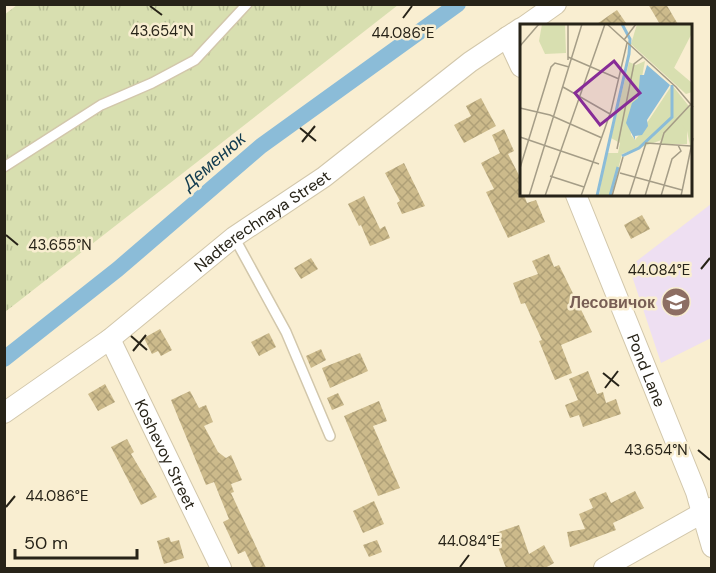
<svg xmlns="http://www.w3.org/2000/svg" width="716" height="573" font-family="'DM Sans',sans-serif">
<style>
.education{fill:#eedff2}
.grass{fill:url(#grass-tufts)}
.lines{fill:none;stroke-linecap:round;stroke-linejoin:round}
.canal{stroke:#8bbcd8;stroke-width:16}
.building{fill:url(#building-cross-hatch)}
.service-casing{stroke:#d2c7ab;stroke-width:12}
.minor-casing{stroke:#d2c7ab;stroke-width:22}
.service{stroke:#fff;stroke-width:9}
.minor{stroke:#fff;stroke-width:20}
.ticks{fill:none;stroke:#272318;stroke-width:2}
.labels{text-anchor:middle;dominant-baseline:central;stroke-width:5;stroke-linejoin:round;paint-order:stroke}
.street-label{font-size:16px;fill:#272318;stroke:#f9eed1}
.education-label{font-size:16px;font-weight:bold;fill:#785e54;stroke:#f9eed1;text-anchor:end}
.water-label{font-size:18px;font-style:italic;fill:#113b4f;stroke:#f9eed1}
.inset-river{fill:none;stroke:#8bbcd8;stroke-width:3}
.inset-road{fill:none;stroke:#a59d87;stroke-width:1.5}
.view{fill:#872c97;fill-opacity:0.15;stroke:#872c97;stroke-width:3}
.inset-edge{fill:none;stroke:#272318;stroke-width:3}
.ticks-label{font-size:15px;text-anchor:middle;fill:#272318;stroke:#f9eed1;stroke-width:5;stroke-linejoin:round;paint-order:stroke}
</style>
<defs>
<pattern id="grass-tufts" width="24" height="20" patternUnits="userSpaceOnUse" patternTransform="scale(1.5)"><rect width="24" height="20" fill="#d8dfb0"/><path d="M3 7l-1-3M5 7V3M7 7l1-3M15 17l-1-3M17 17v-4M19 17l1-3" fill="none" stroke="#b9bf97"/></pattern>
<pattern id="building-cross-hatch" width="8" height="8" patternUnits="userSpaceOnUse" patternTransform="scale(1.5)"><rect width="8" height="8" fill="#ccba8b"/><path d="M0 0l8 8M0 8l8-8" fill="none" stroke="#afa077"/></pattern>
</defs>
<rect width="100%" height="100%" fill="#f9eed1"/>
<path class="education" d="M711,204V338L661,363L629,267Z"/>
<path class="grass" d="M17,5H398L5,312L4,15Z"/>
<g class="lines">
<path class="canal" d="M4,359L118,269L261,146L458,4"/>
</g>
<g class="building">
<path d="M648,4H666L679,26H661Z"/>
<path d="M617,10L628,26H594Z"/>
<path d="M481,98L496,126L464,143L454,125L471,116L466,106Z"/>
<path d="M504,129L514,151L508,154L521,179V195H524L527,203L536,200L545,222L508,238L486,192L494,189L481,163L500,153L492,135Z"/>
<path d="M404,163L425,206L402,214L397,203L400,201L385,173Z"/>
<path d="M364,196L380,229L385,226L390,238L370,246L361,225L359,226L348,204Z"/>
<path d="M642,215L650,229L631,239L624,225Z"/>
<path d="M549,254L554,267L559,265L592,332L561,345L572,373L555,380L539,341L542,340L525,303L521,304L513,283L538,274L532,261Z"/>
<path d="M311,258L318,269L301,279L294,268Z"/>
<path d="M160,329L172,350L161,356L158,351L152,354L144,338Z"/>
<path d="M269,333L276,347L259,356L251,342Z"/>
<path d="M321,349L326,360L311,368L306,356Z"/>
<path d="M360,353L368,371L330,388L322,368Z"/>
<path d="M588,371L597,394L603,392L606,403L616,399L621,414L583,427L579,415L570,418L565,405L578,400L569,379Z"/>
<path d="M105,384L115,402L98,411L88,394Z"/>
<path d="M190,391L199,408L206,405L213,422L204,426L218,452L226,458L231,455L242,480L231,484L234,492L231,493L266,568H253L245,551L238,554L223,522L229,519L214,482L206,485L171,400Z"/>
<path d="M338,393L344,405L332,410L327,398Z"/>
<path d="M379,401L387,421L373,426L400,488L378,496L344,416Z"/>
<path d="M127,439L134,452L131,454L157,497L141,505L111,447Z"/>
<path d="M635,491L644,508L613,523L616,530L570,547L567,532L585,529L579,514L593,508L589,499L606,492L611,503Z"/>
<path d="M374,501L384,524L363,533L353,511Z"/>
<path d="M519,525L529,554L544,545L554,563L545,568H506L493,534Z"/>
<path d="M169,537L171,542L179,540L184,558L164,564L157,541Z"/>
<path d="M377,540L382,552L369,557L363,545Z"/>
</g>
<g class="lines">
<g class="service-casing">
<g id="service">
<path d="M4,167L101,105L152,83L195,60L247,4"/>
<path d="M234,237L286,332L330,436"/>
</g>
</g>
<g class="minor-casing">
<g id="minor">
<path d="M525,26L556,4"/>
<path d="M507,37L521,67"/>
<path id="s1" d="M576,195L696,492L712,547"/>
<path id="s2" d="M110,339L221,568"/>
<path id="s3" d="M4,413L110,339L234,237L324,177L470,62L521,28"/>
<path d="M604,568L711,508"/>
</g>
</g>
<use href="#service" class="service"/>
<use href="#minor" class="minor"/>
</g>
<path class="ticks" d="M150,6L162,15M403,18L412,6M300,128L316,141M302,142L315,126M6,235L18,245M701,269L710,258M131,336L147,350M133,351L146,335M603,373L619,386M605,388L618,371M698,450L710,460M6,507L15,496M460,567L469,555"/>
<defs>
<g id="school-disc" transform="scale(1.5)"><circle r="9.5" fill="#8d6e63" stroke="#f9eed1"/><path d="M0-5L7-2L0 1L-7-2ZM-4 1L0 2.5L4 1V4Q0 6-4 4Z" fill="#fff"/></g>
</defs>
<g fill-rule="evenodd">
<use href="#school-disc" x="676" y="302"/>
</g>
<g class="labels">
<g class="street-label">
<text stroke="none"><textPath href="#s3" startOffset="322">Nadterechnaya Street</textPath></text>
<text stroke="none"><textPath href="#s1" startOffset="189">Pond Lane</textPath></text>
<text stroke="none"><textPath href="#s2" startOffset="128">Koshevoy Street</textPath></text>
</g>
<g class="education-label">
<text x="655" y="302">Лесовичок</text>
</g>
<g class="water-label">
<text transform="translate(214 161) rotate(-41)">Деменюк</text>
</g>
</g>
<g transform="translate(520 24)">
<rect width="172" height="172" fill="#f9eed1"/>
<path d="M117,0H140L139,31L172,59V68L166,70L111,20ZM125,37L118,74L110,88L111,111L115,116L119,111L152,61L172,86V131L167,107L102,130L91,172H79L86,129H98L100,119L91,114L109,38L116,41Z" fill="#d8dfb0"/>
<path d="M140,0H172V9L153,46L130,23Z" fill="#d8dfb0"/>
<path d="M22,0H45L46,29L25,30L19,17Z" fill="#d8dfb0"/>
<path d="M155,93L167,107V120H139Z" fill="#d8dfb0"/>
<path d="M127,41L150,61L127,96L128,102L122,111L115,112V116L106,99L112,79L118,74L120,51H124Z" fill="#8bbcd8"/>
<path class="inset-river" d="M102,132L119,124L152,93V61M77,172L109,30L110,15L102,0M90,172L98,143"/>
<path class="inset-road" d="M87,0L156,63L173,83M104,16L116,0M0,22L19,0M48,33L99,55M48,36V0M43,63L90,90M0,84L30,91L82,114M0,113L79,140M97,125L114,40L123,33M0,144L31,43L35,39L49,43M100,149L162,166M30,152L64,163M9,172L62,0M25,172L85,0M61,172L91,87L107,19M92,172L103,133M109,172L126,119L171,122M125,172L144,109L171,80M141,172L152,135L161,127L158,121M161,172L173,114"/>
<path class="view" d="M94,37L120,69L80,101L55,69Z"/>
<rect width="172" height="172" class="inset-edge"/>
</g>
<g class="ticks-label">
<text x="162" y="36">43.654°N</text>
<text x="403" y="38">44.086°E</text>
<text x="60" y="250">43.655°N</text>
<text x="659" y="275">44.084°E</text>
<text x="656" y="455">43.654°N</text>
<text x="57" y="501">44.086°E</text>
<text x="469" y="546">44.084°E</text>
</g>
<rect width="716" height="573" fill="none" stroke="#272318" stroke-width="12"/>
<path d="M15 549v9h122v-9" fill="none" stroke="#272318" stroke-width="3"/>
<text x="24" y="549" font-size="18" fill="#272318" stroke="#f9eed1" stroke-width="4.5" paint-order="stroke">50 m</text>
</svg>
